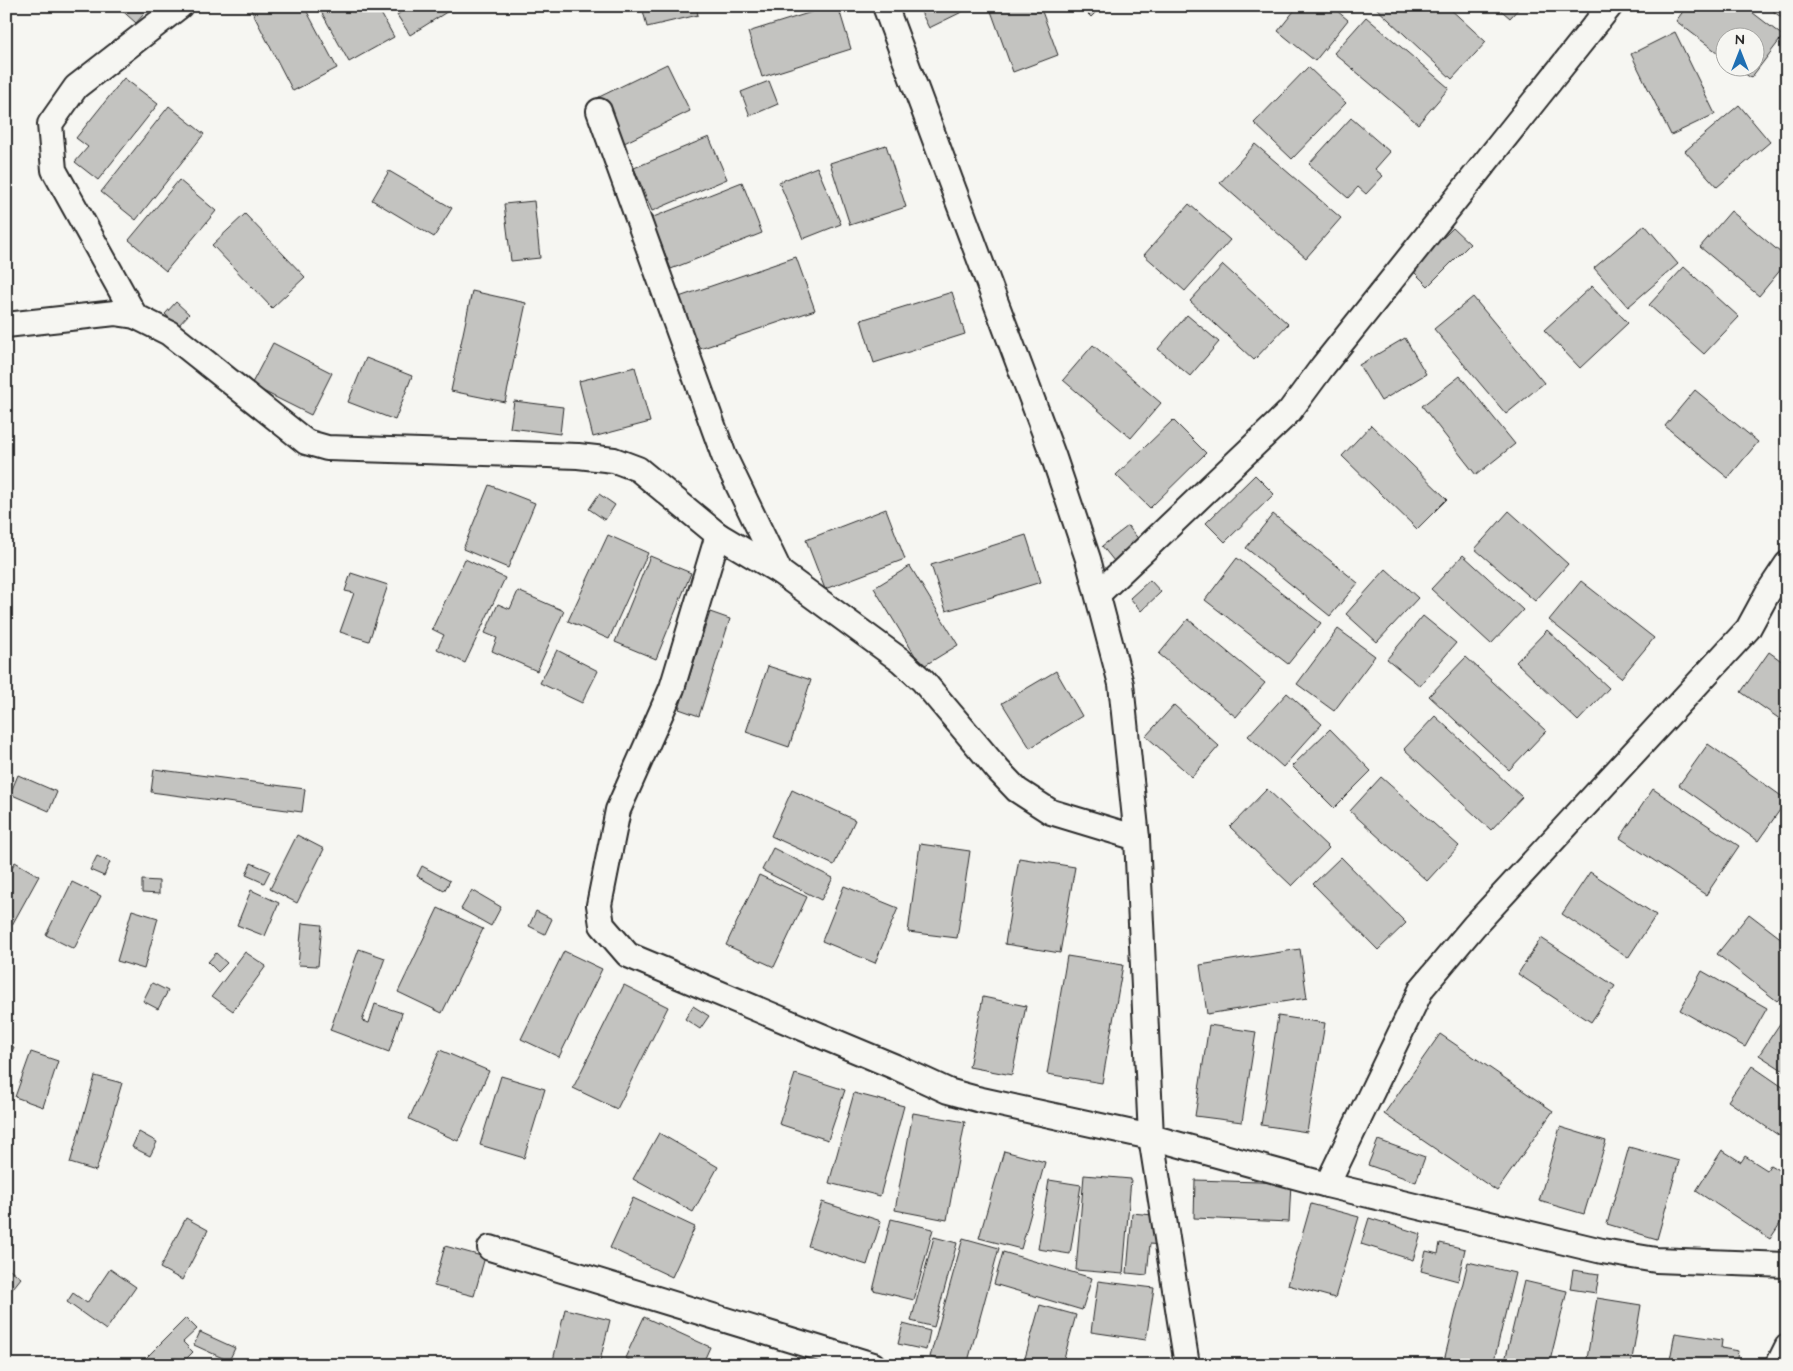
<svg xmlns="http://www.w3.org/2000/svg" width="1793" height="1371" font-family="'Architects Daughter',sans-serif">
<style>
.building{fill:#c3c3c0;stroke:#2b2b2b}
.lines{fill:none;stroke-linecap:round;stroke-linejoin:round}
.minor-casing{stroke:#2b2b2b;stroke-width:28}
.minor{stroke:#f6f6f2;stroke-width:24}
</style>
<rect width="100%" height="100%" fill="#f6f6f2"/>
<filter id="ink" filterUnits="userSpaceOnUse"><feTurbulence type="fractalNoise" baseFrequency=".02" numOctaves="2"/><feDisplacementMap in="SourceGraphic" scale="10" xChannelSelector="R" yChannelSelector="G"/><feConvolveMatrix kernelMatrix="1 2 1 2 8 2 1 2 1" color-interpolation-filters="sRGB"/></filter>
<g filter="url(#ink)">
<g class="building">
<path d="M117,6H151L136,23Z"/>
<path d="M249,6H304L337,68L293,91Z"/>
<path d="M318,6H377L394,37L349,62Z"/>
<path d="M410,6H452L453,8L410,35L397,15Z"/>
<path d="M642,6H696L698,15L647,27Z"/>
<path d="M831,6H838L851,49L762,77L748,32Z"/>
<path d="M918,6H974L929,28Z"/>
<path d="M1004,6H1040L1058,55L1013,72L991,11Z"/>
<path d="M1080,6H1102L1091,17Z"/>
<path d="M1298,6H1331L1348,20L1315,61L1278,31Z"/>
<path d="M1374,6H1447L1486,42L1452,79Z"/>
<path d="M1496,6H1521L1510,18Z"/>
<path d="M1687,6H1744L1783,36L1751,78L1737,68H1756V38H1726V59L1676,21Z"/>
<path d="M1776,6H1787V22L1773,11Z"/>
<path d="M1366,17L1449,88L1418,124L1334,53Z"/>
<path d="M1675,32L1715,114L1671,135L1631,54Z"/>
<path d="M667,64L690,111L618,146L595,99Z"/>
<path d="M1308,67L1346,103L1292,159L1254,123Z"/>
<path d="M124,78L158,104L98,180L75,162L88,147L76,138Z"/>
<path d="M769,81L778,104L750,116L741,92Z"/>
<path d="M1739,105L1770,142L1717,187L1685,151Z"/>
<path d="M169,106L204,134L136,220L101,192Z"/>
<path d="M1351,118L1390,152L1375,169L1383,176L1366,194L1358,187L1348,198L1309,164Z"/>
<path d="M709,137L727,179L652,211L634,168Z"/>
<path d="M1255,144L1341,218L1306,258L1220,183Z"/>
<path d="M886,145L906,207L850,225L830,163Z"/>
<path d="M817,167L841,224L803,239L779,182Z"/>
<path d="M389,171L452,208L434,237L372,200Z"/>
<path d="M179,180L216,211L166,271L129,240Z"/>
<path d="M742,182L762,233L671,269L651,218Z"/>
<path d="M534,201L540,258L511,261L504,204Z"/>
<path d="M1189,204L1230,240L1185,291L1144,255Z"/>
<path d="M1731,211L1787,258V262L1759,296L1700,247Z"/>
<path d="M245,214L305,277L272,308L212,245Z"/>
<path d="M1645,225L1678,264L1628,307L1594,268Z"/>
<path d="M1453,228L1470,244L1428,286L1411,269Z"/>
<path d="M796,257L815,310L697,350L679,297Z"/>
<path d="M1223,265L1288,324L1254,360L1190,301Z"/>
<path d="M1684,267L1739,317L1704,354L1649,305Z"/>
<path d="M1592,286L1628,323L1580,368L1544,330Z"/>
<path d="M472,291L526,303L505,402L451,391Z"/>
<path d="M952,292L965,334L874,363L861,320Z"/>
<path d="M1473,297L1544,383L1506,414L1434,329Z"/>
<path d="M176,302L189,314L178,326L165,314Z"/>
<path d="M1187,315L1219,342L1190,376L1158,349Z"/>
<path d="M1405,338L1426,374L1381,401L1359,365Z"/>
<path d="M273,343L332,373L311,415L251,385Z"/>
<path d="M1093,345L1161,403L1131,438L1063,380Z"/>
<path d="M366,358L412,376L395,420L348,402Z"/>
<path d="M635,367L650,422L593,437L579,381Z"/>
<path d="M1460,376L1515,444L1476,475L1422,406Z"/>
<path d="M1695,390L1758,442L1728,478L1665,426Z"/>
<path d="M514,401L563,407L560,434L510,428Z"/>
<path d="M1173,420L1206,453L1150,508L1116,475Z"/>
<path d="M1371,425L1447,499L1417,529L1342,456Z"/>
<path d="M1255,475L1274,494L1225,542L1206,523Z"/>
<path d="M489,485L535,503L508,568L463,549Z"/>
<path d="M599,494L615,505L605,520L589,509Z"/>
<path d="M886,509L905,559L825,589L806,540Z"/>
<path d="M1509,511L1568,564L1535,601L1475,549Z"/>
<path d="M1273,514L1358,583L1330,616L1246,548Z"/>
<path d="M1128,526L1140,541L1114,561L1102,546Z"/>
<path d="M608,535L648,553L609,639L568,621Z"/>
<path d="M1026,535L1041,582L946,611L931,565Z"/>
<path d="M1463,555L1523,610L1491,644L1431,589Z"/>
<path d="M650,556L691,573L656,659L615,642Z"/>
<path d="M1237,558L1321,623L1288,664L1205,600Z"/>
<path d="M465,559L505,578L465,663L437,649L444,635L432,629Z"/>
<path d="M910,566L958,645L922,667L874,588Z"/>
<path d="M1386,569L1418,598L1377,642L1346,614Z"/>
<path d="M351,573L388,585L369,641L340,632L354,593L345,591Z"/>
<path d="M1150,580L1161,592L1141,611L1130,598Z"/>
<path d="M1581,581L1654,638L1621,678L1549,620Z"/>
<path d="M518,591L564,611L537,671L492,651L497,638L485,633L498,604L510,609Z"/>
<path d="M710,612L730,619L699,716L679,709Z"/>
<path d="M1423,616L1456,643L1420,686L1387,659Z"/>
<path d="M1188,619L1265,683L1236,717L1159,654Z"/>
<path d="M1338,629L1375,656L1334,711L1297,684Z"/>
<path d="M1547,630L1609,688L1578,721L1516,662Z"/>
<path d="M557,650L598,671L582,703L540,683Z"/>
<path d="M1769,652L1787,665V724L1741,692Z"/>
<path d="M1466,657L1546,731L1509,770L1429,696Z"/>
<path d="M768,666L811,680L789,747L746,732Z"/>
<path d="M1056,671L1082,716L1030,748L1002,703Z"/>
<path d="M1287,693L1322,724L1283,767L1248,736Z"/>
<path d="M1174,705L1219,746L1192,777L1146,736Z"/>
<path d="M1435,716L1522,797L1491,830L1404,749Z"/>
<path d="M1330,729L1371,771L1334,808L1292,766Z"/>
<path d="M1708,744L1787,800L1758,841L1679,785Z"/>
<path d="M154,769L305,789L302,812L151,792Z"/>
<path d="M18,775L57,792L49,811L10,794Z"/>
<path d="M1381,777L1459,846L1427,881L1350,811Z"/>
<path d="M1267,789L1329,848L1292,886L1230,827Z"/>
<path d="M1653,789L1739,846L1706,895L1620,838Z"/>
<path d="M792,790L855,820L834,865L771,836Z"/>
<path d="M297,835L324,849L297,903L270,889Z"/>
<path d="M920,844L970,851L957,938L908,932Z"/>
<path d="M773,848L833,878L821,900L762,870Z"/>
<path d="M97,856L110,862L104,876L90,870Z"/>
<path d="M1341,857L1406,923L1378,950L1313,884Z"/>
<path d="M1019,858L1075,867L1060,953L1005,944Z"/>
<path d="M15,862L39,876L12,925L6,922V879Z"/>
<path d="M251,863L270,871L264,883L246,875Z"/>
<path d="M422,866L450,881L444,891L417,876Z"/>
<path d="M1590,872L1656,915L1628,958L1562,914Z"/>
<path d="M759,875L807,897L774,967L726,945Z"/>
<path d="M142,880L159,881V894L142,893Z"/>
<path d="M72,882L101,896L74,949L46,935Z"/>
<path d="M844,886L898,908L875,963L822,941Z"/>
<path d="M251,890L279,903L265,936L237,925Z"/>
<path d="M472,890L501,907L491,926L461,909Z"/>
<path d="M438,908L483,929L442,1013L398,992Z"/>
<path d="M132,910L158,918L144,969L117,961Z"/>
<path d="M536,911L552,919L545,934L529,926Z"/>
<path d="M1749,914L1787,943V990L1777,1001L1717,954Z"/>
<path d="M302,923L322,925L318,966L298,965Z"/>
<path d="M1541,938L1615,986L1591,1022L1518,974Z"/>
<path d="M359,949L385,958L362,1021L369,1023L375,1004L402,1013L389,1052L330,1030Z"/>
<path d="M1300,949L1307,998L1207,1014L1200,965Z"/>
<path d="M564,951L602,969L559,1057L521,1039Z"/>
<path d="M245,952L266,966L233,1011L212,996Z"/>
<path d="M216,953L227,963L218,972L208,962Z"/>
<path d="M1067,956L1123,965L1102,1083L1047,1074Z"/>
<path d="M1702,971L1767,1008L1745,1047L1680,1010Z"/>
<path d="M152,983L168,991L158,1009L143,1001Z"/>
<path d="M624,985L668,1007L617,1109L573,1088Z"/>
<path d="M983,997L1026,1006L1012,1075L969,1067Z"/>
<path d="M693,1006L709,1016L700,1029L685,1019Z"/>
<path d="M1278,1016L1325,1023L1307,1132L1261,1125Z"/>
<path d="M1783,1019L1787,1021V1073L1759,1055Z"/>
<path d="M1209,1025L1256,1032L1242,1122L1195,1116Z"/>
<path d="M1440,1034L1553,1111L1497,1191L1384,1114Z"/>
<path d="M6,1044L14,1047L6,1066Z"/>
<path d="M440,1050L489,1071L458,1141L409,1119Z"/>
<path d="M31,1052L58,1061L43,1107L15,1097Z"/>
<path d="M1752,1066L1787,1090V1141L1728,1101Z"/>
<path d="M795,1074L845,1090L828,1140L779,1124Z"/>
<path d="M95,1076L122,1083L96,1171L70,1163Z"/>
<path d="M501,1076L545,1089L524,1158L480,1145Z"/>
<path d="M854,1093L904,1106L880,1196L829,1183Z"/>
<path d="M913,1113L965,1122L947,1220L895,1210Z"/>
<path d="M1560,1127L1606,1141L1584,1214L1539,1201Z"/>
<path d="M139,1132L157,1142L150,1156L132,1147Z"/>
<path d="M659,1133L718,1167L693,1212L633,1179Z"/>
<path d="M1378,1140L1425,1157L1416,1182L1368,1165Z"/>
<path d="M1629,1147L1679,1161L1657,1239L1607,1224Z"/>
<path d="M1722,1150L1741,1162L1745,1156L1767,1170L1770,1165L1787,1175V1213L1770,1239L1696,1191Z"/>
<path d="M1004,1151L1045,1162L1021,1249L979,1238Z"/>
<path d="M1084,1175L1131,1179L1123,1274L1076,1270Z"/>
<path d="M1049,1180L1081,1185L1070,1254L1038,1249Z"/>
<path d="M1195,1180L1291,1183L1289,1222L1194,1218Z"/>
<path d="M633,1198L695,1227L672,1277L610,1248Z"/>
<path d="M822,1202L881,1221L867,1265L808,1246Z"/>
<path d="M1311,1204L1359,1217L1335,1298L1288,1285Z"/>
<path d="M1132,1213L1163,1216L1160,1245L1150,1244L1147,1275L1127,1273Z"/>
<path d="M186,1218L208,1230L182,1280L160,1268Z"/>
<path d="M1369,1218L1421,1234L1413,1260L1361,1244Z"/>
<path d="M891,1219L933,1229L914,1300L873,1290Z"/>
<path d="M934,1237L957,1243L934,1327L911,1321Z"/>
<path d="M963,1238L999,1248L967,1365H957L930,1357Z"/>
<path d="M1440,1243L1465,1249L1458,1281L1421,1271L1426,1251L1438,1254Z"/>
<path d="M445,1246L485,1257L474,1296L434,1286Z"/>
<path d="M1003,1252L1092,1278L1082,1310L994,1284Z"/>
<path d="M1468,1262L1515,1273L1493,1365H1443Z"/>
<path d="M6,1266L21,1278L6,1297Z"/>
<path d="M110,1269L136,1287L106,1330L67,1302L73,1293L87,1303Z"/>
<path d="M1573,1270L1599,1274L1596,1293L1570,1289Z"/>
<path d="M1098,1281L1154,1288L1146,1340L1091,1332Z"/>
<path d="M1524,1281L1567,1291L1549,1365H1504Z"/>
<path d="M1597,1298L1641,1305L1631,1365H1586Z"/>
<path d="M1040,1305L1076,1315L1062,1365H1023Z"/>
<path d="M565,1309L610,1320L599,1365H552Z"/>
<path d="M644,1317L710,1347L702,1365H640L625,1358Z"/>
<path d="M186,1318L197,1329L183,1342L193,1352L180,1365H139Z"/>
<path d="M903,1324L930,1331L926,1350L898,1344Z"/>
<path d="M200,1332L235,1348L229,1361L194,1345Z"/>
<path d="M1675,1333L1722,1340L1721,1348L1738,1351L1736,1365H1669Z"/>
<path d="M729,1360L743,1365H728Z"/>
<path d="M1334,1360L1351,1365H1333Z"/>
</g>
<g class="lines">
<g class="minor-casing">
<g id="minor">
<path d="M885,6L1054,458L1088,559L1121,684L1137,838L1151,1137L1187,1365"/>
<path d="M599,111L724,456L780,572"/>
<path d="M135,316L54,170L50,124L76,87L180,6"/>
<path d="M6,325L115,313L135,316L169,333L306,442L327,448L578,456L614,460L638,469L718,535L780,572L900,660L923,681L998,770L1017,790L1051,812L1137,838"/>
<path d="M718,535L672,688L618,810L599,905L602,925L628,955L898,1068L948,1091L977,1099L1151,1137L1327,1185L1602,1251L1656,1260L1787,1265"/>
<path d="M1098,594L1289,412L1323,366L1610,6"/>
<path d="M1327,1185L1422,988L1474,926L1748,629L1767,594L1787,564"/>
<path d="M490,1248L873,1365"/>
<path d="M1778,1365L1787,1347"/>
</g>
</g>
<use href="#minor" class="minor"/>
</g>
</g>
<rect width="1793" height="1371" fill="none" stroke="#f6f6f2" stroke-width="25"/>
<rect x="12" y="12" width="1768" height="1346" fill="none" stroke="#2b2b2b" stroke-width="2" filter="url(#ink)"/>
<g transform="translate(1740 52)"><circle r="24" fill="#f6f6f2" stroke="#a5a5a2"/>
<path d="M0-4L9 19L0 12L-9 19Z" fill="#1f6fb2"/>
<text y="-8" font-size="14" font-weight="bold" text-anchor="middle" fill="#2b2b2b">N</text>
</g>
</svg>
